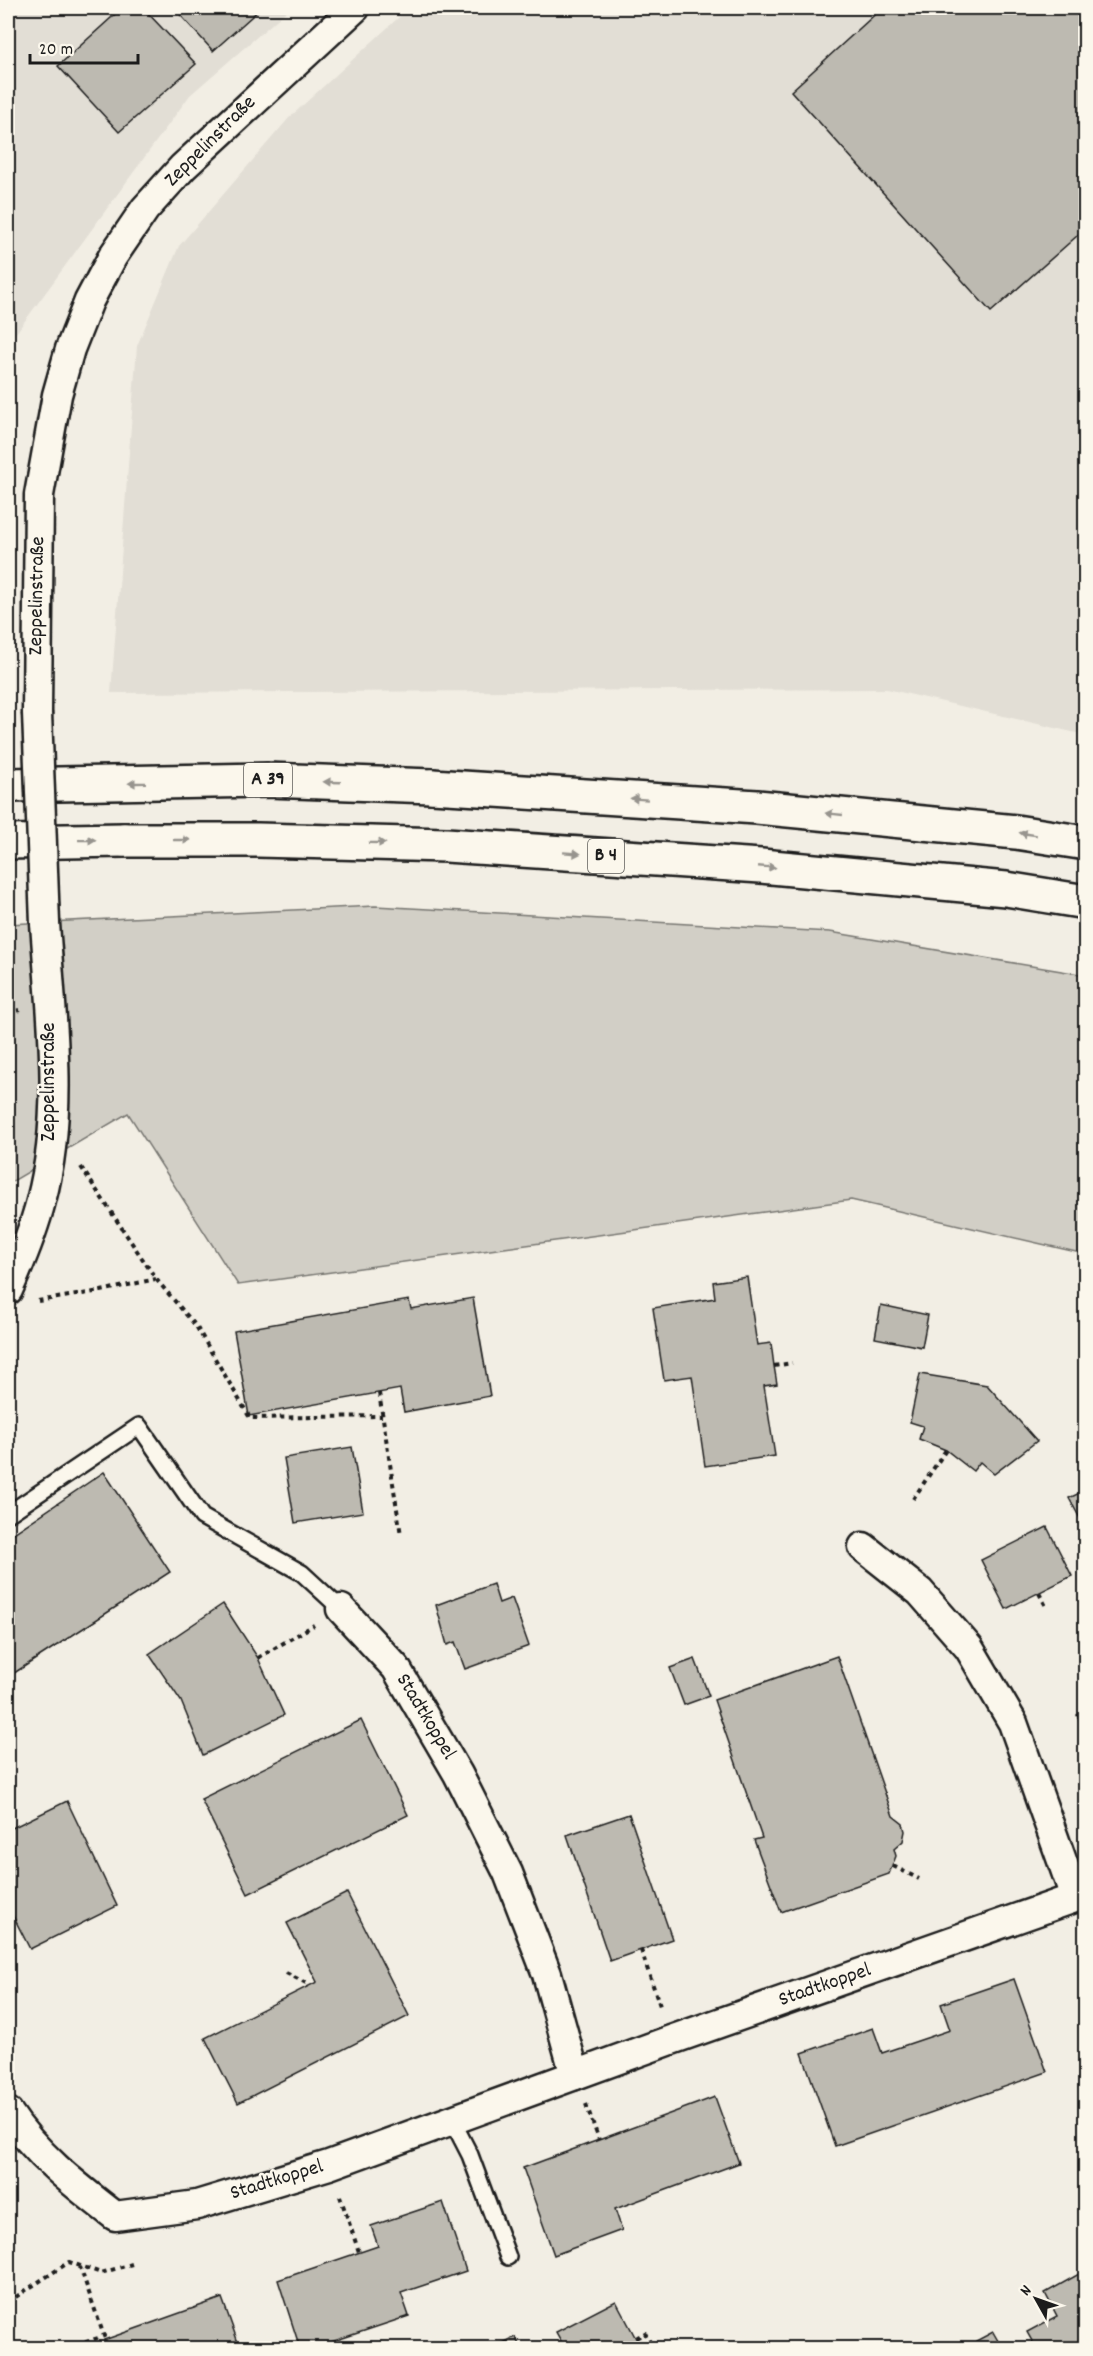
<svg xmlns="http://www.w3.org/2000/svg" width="1093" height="2356" font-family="Dekko,sans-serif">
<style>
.built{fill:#e2ded5}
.green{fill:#d2cfc6;stroke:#777671;stroke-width:1.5}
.building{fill:#bdbab1;stroke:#1c1c1c;stroke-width:1.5}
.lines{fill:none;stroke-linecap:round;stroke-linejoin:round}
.service-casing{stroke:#1c1c1c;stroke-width:20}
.minor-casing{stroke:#1c1c1c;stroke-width:33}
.trunk-casing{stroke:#1c1c1c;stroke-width:38}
.motorway-casing{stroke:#1c1c1c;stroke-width:38}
.path{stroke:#1c1c1c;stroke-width:4;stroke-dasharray:4.5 4.5;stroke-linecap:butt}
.service{stroke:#fbf7ec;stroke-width:15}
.minor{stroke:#fbf7ec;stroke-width:28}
.trunk{stroke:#fbf7ec;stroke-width:33}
.motorway{stroke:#fbf7ec;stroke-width:33}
.minor-bridge-casing{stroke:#1c1c1c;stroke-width:33;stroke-linecap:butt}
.minor-bridge{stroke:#fbf7ec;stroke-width:28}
.oneway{fill:#97948e}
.labels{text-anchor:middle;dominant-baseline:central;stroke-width:5;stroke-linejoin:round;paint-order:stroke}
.shield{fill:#fbf7ec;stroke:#5f5e5a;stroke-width:1.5}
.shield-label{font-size:20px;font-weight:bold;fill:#1c1c1c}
.street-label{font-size:21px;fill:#1c1c1c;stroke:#fbf7ec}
</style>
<rect width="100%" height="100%" fill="#f2eee4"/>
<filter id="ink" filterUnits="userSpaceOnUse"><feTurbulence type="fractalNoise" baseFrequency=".0167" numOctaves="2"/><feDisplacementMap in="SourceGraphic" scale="12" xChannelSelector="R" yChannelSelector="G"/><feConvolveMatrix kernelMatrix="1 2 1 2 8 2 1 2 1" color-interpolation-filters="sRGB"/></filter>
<g filter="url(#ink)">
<g class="built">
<path d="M8,8H290L190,95L8,344Z"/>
<path d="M409,8H1085V735L887,689L111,693L137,346L179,246L289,118Z"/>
</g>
<path class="green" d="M375,906L830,932L1085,975V1254L851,1200L238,1285L128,1113L8,1184V924Z"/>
<g class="building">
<path d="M122,8H143L196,64L119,132L58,66Z"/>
<path d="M174,8H261L213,51Z"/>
<path d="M882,8H1086V228L991,312L791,91Z"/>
<path d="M747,1277L757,1345L771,1343L774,1366L777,1384L764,1386L775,1456L705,1466L692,1376L664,1380L653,1308L715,1298L713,1282Z"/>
<path d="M473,1298L490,1396L404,1412L400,1389L249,1416L234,1331L409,1300L411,1309Z"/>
<path d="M881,1305L928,1315L922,1347L875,1338Z"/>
<path d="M920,1374L987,1385L1037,1441L994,1474L980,1462L973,1471L946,1450L919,1439L923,1426L910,1422Z"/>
<path d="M352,1447L363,1512L295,1523L284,1458Z"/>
<path d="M104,1472L170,1572L8,1677V1537Z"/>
<path d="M1086,1490V1520L1082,1522L1069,1498Z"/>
<path d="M1047,1527L1072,1576L1006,1609L981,1560Z"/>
<path d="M493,1584L499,1603L512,1598L529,1646L465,1669L455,1642L447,1645L436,1605Z"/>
<path d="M223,1604L258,1658L284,1715L203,1755L181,1701L149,1654Z"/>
<path d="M837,1656L893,1816L903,1824L905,1831L903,1841L894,1849L896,1856L889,1874L781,1912L754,1840L762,1838L714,1700Z"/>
<path d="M695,1659L709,1696L684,1705L670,1668Z"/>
<path d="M1086,1711V1734L1077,1715Z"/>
<path d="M361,1720L408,1815L248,1894L201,1799Z"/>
<path d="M67,1801L117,1906L30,1949L8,1906V1830Z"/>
<path d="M629,1814L672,1939L610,1961L567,1835Z"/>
<path d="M347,1893L409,2016L238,2103L205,2038L317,1982L287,1923Z"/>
<path d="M1014,1979L1047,2072L835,2146L802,2053L873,2028L882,2053L950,2030L941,2004Z"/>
<path d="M715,2097L739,2163L615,2209L622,2230L554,2255L523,2168Z"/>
<path d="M443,2202L466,2271L401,2293L409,2316L313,2348H300L278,2280L378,2246L371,2226Z"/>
<path d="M1079,2274L1086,2286V2348H1036L1027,2332L1057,2316L1045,2293Z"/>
<path d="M222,2298L240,2348H107L104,2340Z"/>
<path d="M616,2301L641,2348H565L556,2332Z"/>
<path d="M993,2332L1002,2348H980L976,2341Z"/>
<path d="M515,2337L521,2348H493Z"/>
</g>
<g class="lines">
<g class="service-casing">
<g id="service">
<path d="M8,1514L139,1426L202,1517L302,1573L341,1609"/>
<path d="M452,2120L470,2155L508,2257"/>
</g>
</g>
<g class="minor-casing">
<g id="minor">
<path d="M37,713L39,495L57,395L70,349L89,301L113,256L145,209L183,167L355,8"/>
<path d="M8,1290C21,1261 33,1232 41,1201C65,1111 51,1014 45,923"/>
<path d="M863,1547L920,1592L969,1648L1013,1723L1075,1897"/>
<path d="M341,1609L396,1668L458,1774L508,1873L547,1974L575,2075"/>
<path d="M8,2112C36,2155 75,2185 115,2216L197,2205L329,2165L671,2040L1086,1894"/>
</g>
</g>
<g class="trunk-casing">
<g id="trunk">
<path d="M432,786L757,807L1016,832L1086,843"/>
<path d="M124,840H258L446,845L761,866L1006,889L1086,902"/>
</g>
</g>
<g class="motorway-casing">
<g id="motorway">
<path d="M8,785L267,780L432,786"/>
<path d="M8,842L124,840"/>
</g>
</g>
<g class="path">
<path d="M8,1012L20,1010"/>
<path d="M81,1167L156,1279L196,1326L250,1418L382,1416"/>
<path d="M38,1301L101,1291L156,1279"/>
<path d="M774,1366L792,1363"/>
<path d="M379,1393L401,1535"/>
<path d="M913,1499L946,1450"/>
<path d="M1039,1593L1047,1608"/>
<path d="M258,1658L314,1625"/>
<path d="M893,1866L919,1879"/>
<path d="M641,1950L661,2009"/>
<path d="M286,1973L310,1985"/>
<path d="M586,2104L599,2140"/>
<path d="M340,2196L359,2252"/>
<path d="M8,2302L69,2262L101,2273L132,2264"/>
<path d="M636,2338L645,2333L653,2348"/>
<path d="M68,2348L104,2336L80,2267"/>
</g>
<use href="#service" class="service"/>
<use href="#minor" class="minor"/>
<use href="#trunk" class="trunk"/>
<use href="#motorway" class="motorway"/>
<g class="minor-bridge-casing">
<path id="minor-bridge" d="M37,713L45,923"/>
</g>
<use href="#minor-bridge" class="minor-bridge"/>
</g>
<defs><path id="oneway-solid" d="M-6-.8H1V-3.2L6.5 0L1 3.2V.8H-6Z" transform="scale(1.5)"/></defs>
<g class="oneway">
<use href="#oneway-solid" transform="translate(332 782) rotate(-178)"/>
<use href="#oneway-solid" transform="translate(137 783) rotate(179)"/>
<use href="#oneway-solid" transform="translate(639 799) rotate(-176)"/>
<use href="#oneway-solid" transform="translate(834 814) rotate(-174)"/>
<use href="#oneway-solid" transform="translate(1028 834) rotate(-171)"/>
<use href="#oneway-solid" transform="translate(87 840) rotate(-1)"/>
<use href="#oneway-solid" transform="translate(182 840)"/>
<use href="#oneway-solid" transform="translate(377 843) rotate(1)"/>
<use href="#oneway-solid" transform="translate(572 853) rotate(4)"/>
<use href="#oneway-solid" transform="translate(767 867) rotate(5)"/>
</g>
</g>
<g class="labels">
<g class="shield">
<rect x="244" y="763" width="48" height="34" rx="4.5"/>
<rect x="588" y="839" width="36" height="34" rx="4.5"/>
</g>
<g class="shield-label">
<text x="268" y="780">A 39</text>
<text x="606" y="856">B 4</text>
</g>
<g class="street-label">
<text transform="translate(211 142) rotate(-45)">Zeppelinstraße</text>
<text transform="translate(38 596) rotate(-89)">Zeppelinstraße</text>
<text transform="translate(50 1082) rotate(-90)">Zeppelinstraße</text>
<text transform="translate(425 1717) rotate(59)">Stadtkoppel</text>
<text transform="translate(825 1986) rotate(-19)">Stadtkoppel</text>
<text transform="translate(277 2181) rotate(-17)">Stadtkoppel</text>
</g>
</g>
<rect width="1093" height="2356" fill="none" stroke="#fbf7ec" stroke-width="30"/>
<rect x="15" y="15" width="1063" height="2326" fill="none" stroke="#1c1c1c" stroke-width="2" filter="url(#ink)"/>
<g transform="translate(1036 2299) rotate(310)" stroke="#fbf7ec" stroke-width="4.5" paint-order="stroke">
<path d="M0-4.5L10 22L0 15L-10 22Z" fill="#1c1c1c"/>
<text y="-9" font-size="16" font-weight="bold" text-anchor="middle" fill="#1c1c1c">N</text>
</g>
<path d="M30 54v9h108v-9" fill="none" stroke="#1c1c1c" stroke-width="3"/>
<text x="39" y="54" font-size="18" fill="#1c1c1c" stroke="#fbf7ec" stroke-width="4.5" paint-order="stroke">20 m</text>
</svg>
